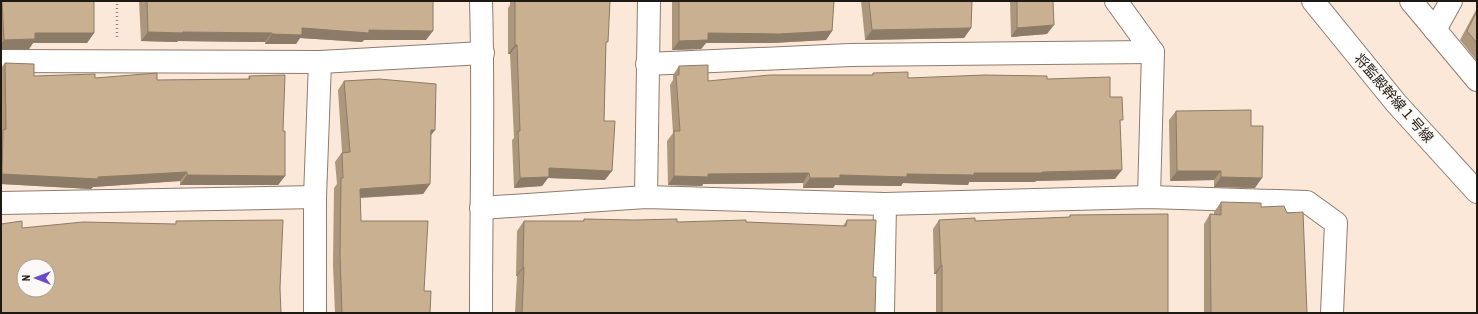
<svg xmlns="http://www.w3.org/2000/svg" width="1478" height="314" font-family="'Archivo Narrow','Noto Sans JP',sans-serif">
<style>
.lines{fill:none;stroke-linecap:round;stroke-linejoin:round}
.minor-casing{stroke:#8d7c6f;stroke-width:24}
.path{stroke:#94877c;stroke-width:2.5;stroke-dasharray:1 3;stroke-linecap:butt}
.minor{stroke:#fff;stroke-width:22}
.wall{fill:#ac977d}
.shaded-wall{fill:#8c7b66}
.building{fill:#c8b091;stroke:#8c7b66;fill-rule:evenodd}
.labels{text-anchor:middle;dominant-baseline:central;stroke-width:3.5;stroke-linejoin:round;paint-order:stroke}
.street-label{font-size:14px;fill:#1f1913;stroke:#fcf8f5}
</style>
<rect width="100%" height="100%" fill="#fbe8d9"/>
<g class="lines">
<g class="minor-casing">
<g id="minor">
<path d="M481,1C484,105 481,209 481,313"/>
<path d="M1116,1L1153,52L1149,197"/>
<path d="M1313,1L1396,103L1477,192"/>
<path d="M1411,1L1477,80"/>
<path d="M1435,30L1451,1"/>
<path d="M1,61L320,62L483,53"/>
<path d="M647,64L850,55L1153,52"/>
<path d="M646,197L649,1"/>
<path d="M1,203L315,197"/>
<path d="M481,208L646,197L885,204L1149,197L1307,202L1336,223L1332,313"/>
<path d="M315,313V197L320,62"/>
<path d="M883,313L885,204"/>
</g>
</g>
<path class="path" d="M117,37V1"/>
<use href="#minor" class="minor"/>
</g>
<g class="wall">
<path d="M1,1H94V33L87,43H33L29,49H1Z"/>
<path d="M139,1H433L426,40H364L362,42L300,38L296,44H265V42L178,41L177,42L141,41Z"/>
<path d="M510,1H610L606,45L604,121L605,180L548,178L542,186L514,188L512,140L514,138L510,54H508V8L510,5Z"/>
<path d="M672,1H834L832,31L826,40L772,43H706L701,49L672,50Z"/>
<path d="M861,1H972L971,28L964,38L865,40Z"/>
<path d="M1010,1H1053L1047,34L1011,37Z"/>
<path d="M1477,8V61L1460,40Z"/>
<path d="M5,63L34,76L157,80L248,79L249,76L283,131L285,176L278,185H180V181L93,187L91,189L1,184V68Z"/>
<path d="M679,66L708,81L872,75L873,73L908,78L1047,79L1110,97L1120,124L1115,179L1036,181L1035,182H969L968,185L903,183L901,186L835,185L833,188H803V183L703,184L702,186L668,185L667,141L673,133L670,85L673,80V75Z"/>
<path d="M344,81L435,130L431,135L430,184L423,194L360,198L361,221L424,291L430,313H335L333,265L334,188L337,184L335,162L342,152L338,90Z"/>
<path d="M1176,111L1251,126L1255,188L1214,187V180L1170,181L1169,120Z"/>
<path d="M1221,202L1261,207L1307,313H1204V224L1210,214L1214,215V212Z"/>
<path d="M1070,215L1168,313H936V274H934L933,229L939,220L975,221L1069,217Z"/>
<path d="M584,219L677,222H746L843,226L847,220L873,277L875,313H515L517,276H516L517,231L524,221H583Z"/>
</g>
<g class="shaded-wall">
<path d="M1054,25L1047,34L1011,37L1017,28Z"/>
<path d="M302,28L369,30L433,31L426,40H364L362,42L300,38L296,44H265L272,34Z"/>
<path d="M971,28L964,38L865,40L872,30Z"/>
<path d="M832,31L826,40L772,43H706L701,49L672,50L679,41L708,33Z"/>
<path d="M148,32H183L272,33L265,42L178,41L177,42L141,41Z"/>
<path d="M35,33H94L87,43H33L29,49H1V44L4,40Z"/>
<path d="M515,45H517L510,54H508Z"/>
<path d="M431,130H435L428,139Z"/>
<path d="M549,168L612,171L605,180L548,178L542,186L514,188L520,178Z"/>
<path d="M1122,170L1115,179L1036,181L1035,182H969L968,185L903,183L901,186L835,185L833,188H803L810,178L840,175L1042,172Z"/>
<path d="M1177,171H1221L1214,180L1170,181Z"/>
<path d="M187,172L180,181L93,187L91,189L1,184V176L2,174L98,177Z"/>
<path d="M809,173L803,183L703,184L702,186L668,185L674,176L708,174Z"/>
<path d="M187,175L285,176L278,185H180Z"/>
<path d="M1221,177L1262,178L1255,188L1214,187Z"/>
<path d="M430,184L423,194L353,198L360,189Z"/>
<path d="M941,265H942L936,274H934Z"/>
<path d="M523,267H524L517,276H516Z"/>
</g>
<g class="building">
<path d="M2,1H94V33H35V39L4,40Z"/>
<path d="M147,1H433V31L369,30V33L302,28V35L272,34V33L183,32V33L148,32Z"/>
<path d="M515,1H610L608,42H606L604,121H615L612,171L549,168V177L520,178L518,131H520L517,45H515Z"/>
<path d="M679,1H834L832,31L779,34L708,33V40L679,41Z"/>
<path d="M869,1H972L971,28L872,30Z"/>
<path d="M1017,1H1053L1054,25L1017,28Z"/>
<path d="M1477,11V43L1467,31Z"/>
<path d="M5,63L34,64V76L95,74V78L157,73V80L250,79L249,76L285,75L283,131H285V176L187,175V172L98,177V179L2,174L3,130L6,129Z"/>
<path d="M708,65V81L770,75H873V73L908,72V78L985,75L1047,76V79L1110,77V97H1122L1123,120H1120L1122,170L1042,172V173H974V175L907,174V177L840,175V178H810L809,173L708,174V177L674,176V131H680L676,75H679V66Z"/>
<path d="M379,79L436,84L435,130H431L430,184L360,189L361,221H428L424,291H431L430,313H342L340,256L341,178H343L342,153L350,152L344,81Z"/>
<path d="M1251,110V126H1263L1262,178L1221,177V171H1177L1176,111Z"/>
<path d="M1221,202L1261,203V207L1284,206L1287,213L1303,212L1307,313H1211L1210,214L1221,215Z"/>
<path d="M1168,214V313H942V265H941L939,220L975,218V221L1070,217V215Z"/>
<path d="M584,219L635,220L677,219V222L746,220V222L846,226L847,220H876L873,277H876L875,313H522L524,267H523L524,221H584Z"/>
<path d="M283,220L280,288L281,313H1V224L22,221V228L83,222L176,224V221ZM24,266H48V290H24Z"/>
</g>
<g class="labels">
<g class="street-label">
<text transform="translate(1394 98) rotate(49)">将監殿幹線１号線</text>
</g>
</g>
<rect width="1478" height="314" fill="none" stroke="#1f1913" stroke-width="4"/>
<g transform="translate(36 278) rotate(270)"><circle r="19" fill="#fcf8f5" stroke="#a49f9b"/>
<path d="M0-3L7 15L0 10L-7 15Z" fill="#6a4dc6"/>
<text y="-6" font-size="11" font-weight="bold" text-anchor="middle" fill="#1f1913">N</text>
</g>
</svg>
